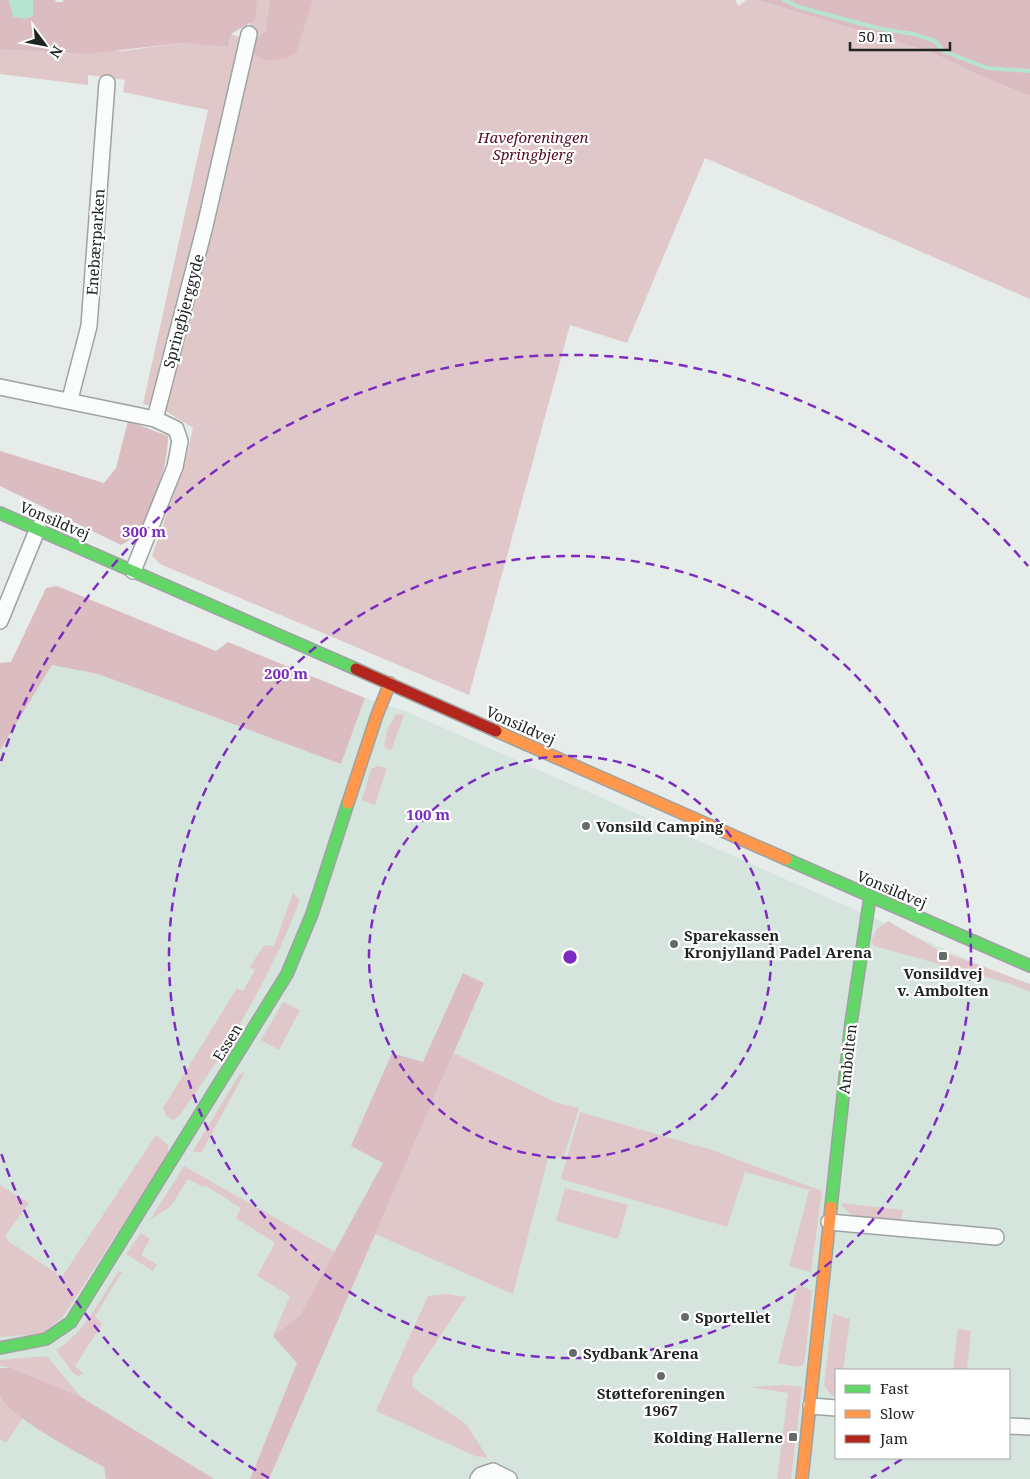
<svg xmlns="http://www.w3.org/2000/svg" width="1030" height="1479" font-family="'Noto Serif',serif">
<style>
.built{fill:#d5e4dd;fill-rule:evenodd}
.green{fill:#e0c8ca}
.forest{fill:#dbbdc1}
.water{fill:#b6e4d0}
.lines{fill:none;stroke-linecap:round;stroke-linejoin:round}
.stream{stroke:#b6e4d0;stroke-width:4}
.street-casing{stroke:#9ea3a1;stroke-width:18}
.fast-casing{stroke:#9ea3a1;stroke-width:14}
.slow-casing{stroke:#9ea3a1;stroke-width:14}
.jam-casing{stroke:#9ea3a1;stroke-width:14}
.street{stroke:#fbfcfc;stroke-width:15}
.fast{stroke:#63d668;stroke-width:11}
.slow{stroke:#ff974d;stroke-width:11}
.jam{stroke:#b3261e;stroke-width:11}
.ring{fill:none;stroke:#7b2cbf;stroke-width:2.5;stroke-dasharray:9 6}
.poi-dot{fill:#656b68;stroke:#fff;stroke-width:2}
.labels{text-anchor:middle;dominant-baseline:central;stroke-width:4.5;stroke-linejoin:round;paint-order:stroke}
.park-label{font-size:15px;font-style:italic;fill:#550e23;stroke:#fff}
.street-label{font-size:15px;fill:#202523;stroke:#fff}
.poi-label{font-size:15px;font-weight:bold;fill:#202523;stroke:#fff;text-anchor:start}
.centre{fill:#7b2cbf;stroke:#fff;stroke-width:2.5}
.ring-label{font-size:15px;text-anchor:middle;font-weight:bold;fill:#7b2cbf;stroke:#fff;stroke-width:4.5;stroke-linejoin:round;paint-order:stroke}
</style>
<rect width="100%" height="100%" fill="#e6ece9"/>
<path class="built" d="M52,665L98,674L341,764L365,698L405,711L1030,987V1479H0V750ZM836,1370H1009V1458H836Z"/>
<g class="green">
<path d="M253,0H735L739,6L746,0H757L931,52L983,77L1030,96V299L705,158L627,343L570,325L469,695L160,564L152,556L185,462L193,428L164,410L143,404L208,110L123,92L125,80L88,75V85L0,74V49L123,51L180,43L228,47L231,34L243,38L249,34Z"/>
<path d="M396,714L404,715L391,751L384,746L388,728Z"/>
<path d="M377,766L387,768L375,805L362,800L371,769Z"/>
<path d="M293,893L300,900C270,978 229,1047 180,1115L173,1120L166,1116L163,1108L237,988L243,991L255,970L250,967L264,945L274,946Z"/>
<path d="M888,921L938,950L1030,984V992L1011,984L874,946L871,941L877,929Z"/>
<path d="M283,1002L300,1010L279,1050L261,1040Z"/>
<path d="M454,1053L555,1102L579,1108L563,1159L549,1154L513,1294L375,1234Z"/>
<path d="M245,1072L201,1153L193,1151L239,1075Z"/>
<path d="M580,1112L712,1150L822,1191L811,1272L789,1266L809,1191H813L745,1172L727,1227L561,1179Z"/>
<path d="M156,1135L168,1145V1155L62,1318L41,1334L0,1337V1185L29,1203L5,1236L8,1241L62,1277Z"/>
<path d="M184,1166L335,1252L300,1315L273,1336L290,1296L257,1276L275,1243L236,1218L241,1208L206,1186L203,1187L188,1179L171,1206L150,1220Z"/>
<path d="M565,1188L628,1205L618,1239L556,1221Z"/>
<path d="M841,1203L903,1210L901,1221C880,1219 851,1224 841,1203Z"/>
<path d="M141,1233L150,1239L141,1255L157,1265L153,1271L126,1254Z"/>
<path d="M119,1271L122,1272L95,1316L102,1324L75,1366L83,1373L79,1376L74,1374L56,1350C85,1333 100,1299 119,1271Z"/>
<path d="M798,1284L812,1291L805,1358L803,1365L796,1367L778,1363Z"/>
<path d="M446,1294L466,1297L413,1377L412,1387L466,1424L488,1458L475,1456L376,1411L428,1296Z"/>
<path d="M833,1314L850,1319L843,1370H836V1396L831,1395L824,1385Z"/>
<path d="M958,1329L971,1331L967,1370H953Z"/>
<path d="M47,1356L81,1397L12,1368L0,1366V1360Z"/>
<path d="M786,1385L802,1387L791,1479H777L788,1393L749,1387Z"/>
<path d="M0,1396L6,1404L23,1417L6,1443L0,1439Z"/>
</g>
<g class="forest">
<path d="M0,0H55L56,2H62L64,0H256L257,2L255,20L231,34L228,47L180,43L88,54L0,49Z"/>
<path d="M270,0H313L296,53L286,58L266,61L254,54L255,41L266,31Z"/>
<path d="M757,0H1030V96L983,77L931,52Z"/>
<path d="M128,421L168,436C168,466 150,534 121,545L0,486V451L104,483L116,468Z"/>
<path d="M57,586L216,651L228,642L365,698L341,764L98,674L52,665L0,750V663L11,662L46,588Z"/>
<path d="M463,973L484,983L269,1479H250L297,1363L273,1336L300,1315L383,1163L351,1146L392,1053L423,1062Z"/>
<path d="M0,1368H12L81,1397L214,1479H106L104,1467C81,1454 8,1417 0,1395C0,1388 0,1375 0,1368Z"/>
</g>
<path class="water" d="M9,0H33V16L26,19L13,17Z"/>
<g class="lines">
<path class="stream" d="M784,0L799,7L877,28L913,34L935,41L943,51L987,68L1030,71"/>
<g class="street-casing">
<g id="street">
<path d="M0,387L155,419"/>
<path d="M70,399L89,326L107,83"/>
<path d="M133,571L175,467L180,441L176,429L155,419L205,226L249,34"/>
<path d="M0,621L38,528"/>
<path d="M829,1222L996,1237"/>
<path d="M811,1406L836,1408"/>
<path d="M1009,1426L1030,1427"/>
<path d="M478,1479L481,1475L493,1471L509,1479"/>
</g>
</g>
<g class="fast-casing">
<g id="fast">
<path d="M0,513L356,669"/>
<path d="M786,859L1030,966"/>
<path d="M831,1207L851,1023L870,897"/>
<path d="M0,1348L46,1339L71,1322L287,974L312,914L348,803"/>
</g>
</g>
<g class="slow-casing">
<g id="slow">
<path d="M496,731L786,859"/>
<path d="M348,803L377,715L390,683"/>
<path d="M802,1479L831,1207"/>
</g>
</g>
<g class="jam-casing">
<path id="jam" d="M356,669L496,731"/>
</g>
<use href="#street" class="street"/>
<use href="#fast" class="fast"/>
<use href="#slow" class="slow"/>
<use href="#jam" class="jam"/>
</g>
<g class="ring">
<circle cx="570" cy="957" r="201"/>
<circle cx="570" cy="957" r="401"/>
<path d="M902 1459A602 602 0 0 1 871 1478M269 1478A602 602 0 0 1 1 1153M1 761A602 602 0 0 1 1028 566"/>
</g>
<g class="poi-dot">
<circle cx="586" cy="826" r="5"/>
<circle cx="674" cy="944" r="5"/>
<rect x="938" y="951" width="10" height="10" rx="2.5"/>
<circle cx="685" cy="1317" r="5"/>
<circle cx="573" cy="1353" r="5"/>
<circle cx="661" cy="1376" r="5"/>
<rect x="788" y="1432" width="10" height="10" rx="2.5"/>
</g>
<g class="labels">
<g class="park-label">
<text x="533" y="137">Haveforeningen<tspan x="533" dy="17">Springbjerg</tspan></text>
</g>
<g class="street-label">
<text transform="translate(95 242) rotate(-86)">Enebærparken</text>
<text transform="translate(183 311) rotate(-75)">Springbjerggyde</text>
<text transform="translate(55 520) rotate(23)">Vonsildvej</text>
<text transform="translate(521 725) rotate(24)">Vonsildvej</text>
<text transform="translate(892 889) rotate(23)">Vonsildvej</text>
<text transform="translate(227 1042) rotate(-58)">Essen</text>
<text transform="translate(847 1059) rotate(-84)">Ambolten</text>
</g>
<g class="poi-label">
<text x="596" y="826">Vonsild Camping</text>
<text x="684" y="935">Sparekassen<tspan x="684" dy="17">Kronjylland Padel Arena</tspan></text>
<text x="943" y="973" text-anchor="middle">Vonsildvej<tspan x="943" dy="17">v. Ambolten</tspan></text>
<text x="695" y="1317">Sportellet</text>
<text x="583" y="1353">Sydbank Arena</text>
<text x="661" y="1393" text-anchor="middle">Støtteforeningen<tspan x="661" dy="17">1967</tspan></text>
<text x="783" y="1437" text-anchor="end">Kolding Hallerne</text>
</g>
</g>
<circle cx="570" cy="957" r="8" class="centre"/>
<g class="ring-label">
<text x="144" y="537">300 m</text>
<text x="286" y="679">200 m</text>
<text x="428" y="820">100 m</text>
</g>
<rect x="835" y="1369" width="175" height="90" fill="#ffffff" stroke="#a6a8a7"/>
<rect x="845" y="1385" width="25" height="8" fill="#63d668" stroke="#a6a8a7"/>
<text x="880" y="1394" font-size="15" fill="#202523">Fast</text>
<rect x="845" y="1410" width="25" height="8" fill="#ff974d" stroke="#a6a8a7"/>
<text x="880" y="1419" font-size="15" fill="#202523">Slow</text>
<rect x="845" y="1435" width="25" height="8" fill="#b3261e" stroke="#a6a8a7"/>
<text x="880" y="1444" font-size="15" fill="#202523">Jam</text>
<g transform="translate(45 45) rotate(122)" stroke="#ffffff" stroke-width="4" paint-order="stroke">
<path d="M0-4L9 19L0 12L-9 19Z" fill="#202523"/>
<text y="-8" font-size="14" font-weight="bold" text-anchor="middle" fill="#202523">N</text>
</g>
<path d="M850 42v8h100v-8" fill="none" stroke="#202523" stroke-width="2.5"/>
<text x="858" y="42" font-size="15" fill="#202523" stroke="#ffffff" stroke-width="4" paint-order="stroke">50 m</text>
</svg>
